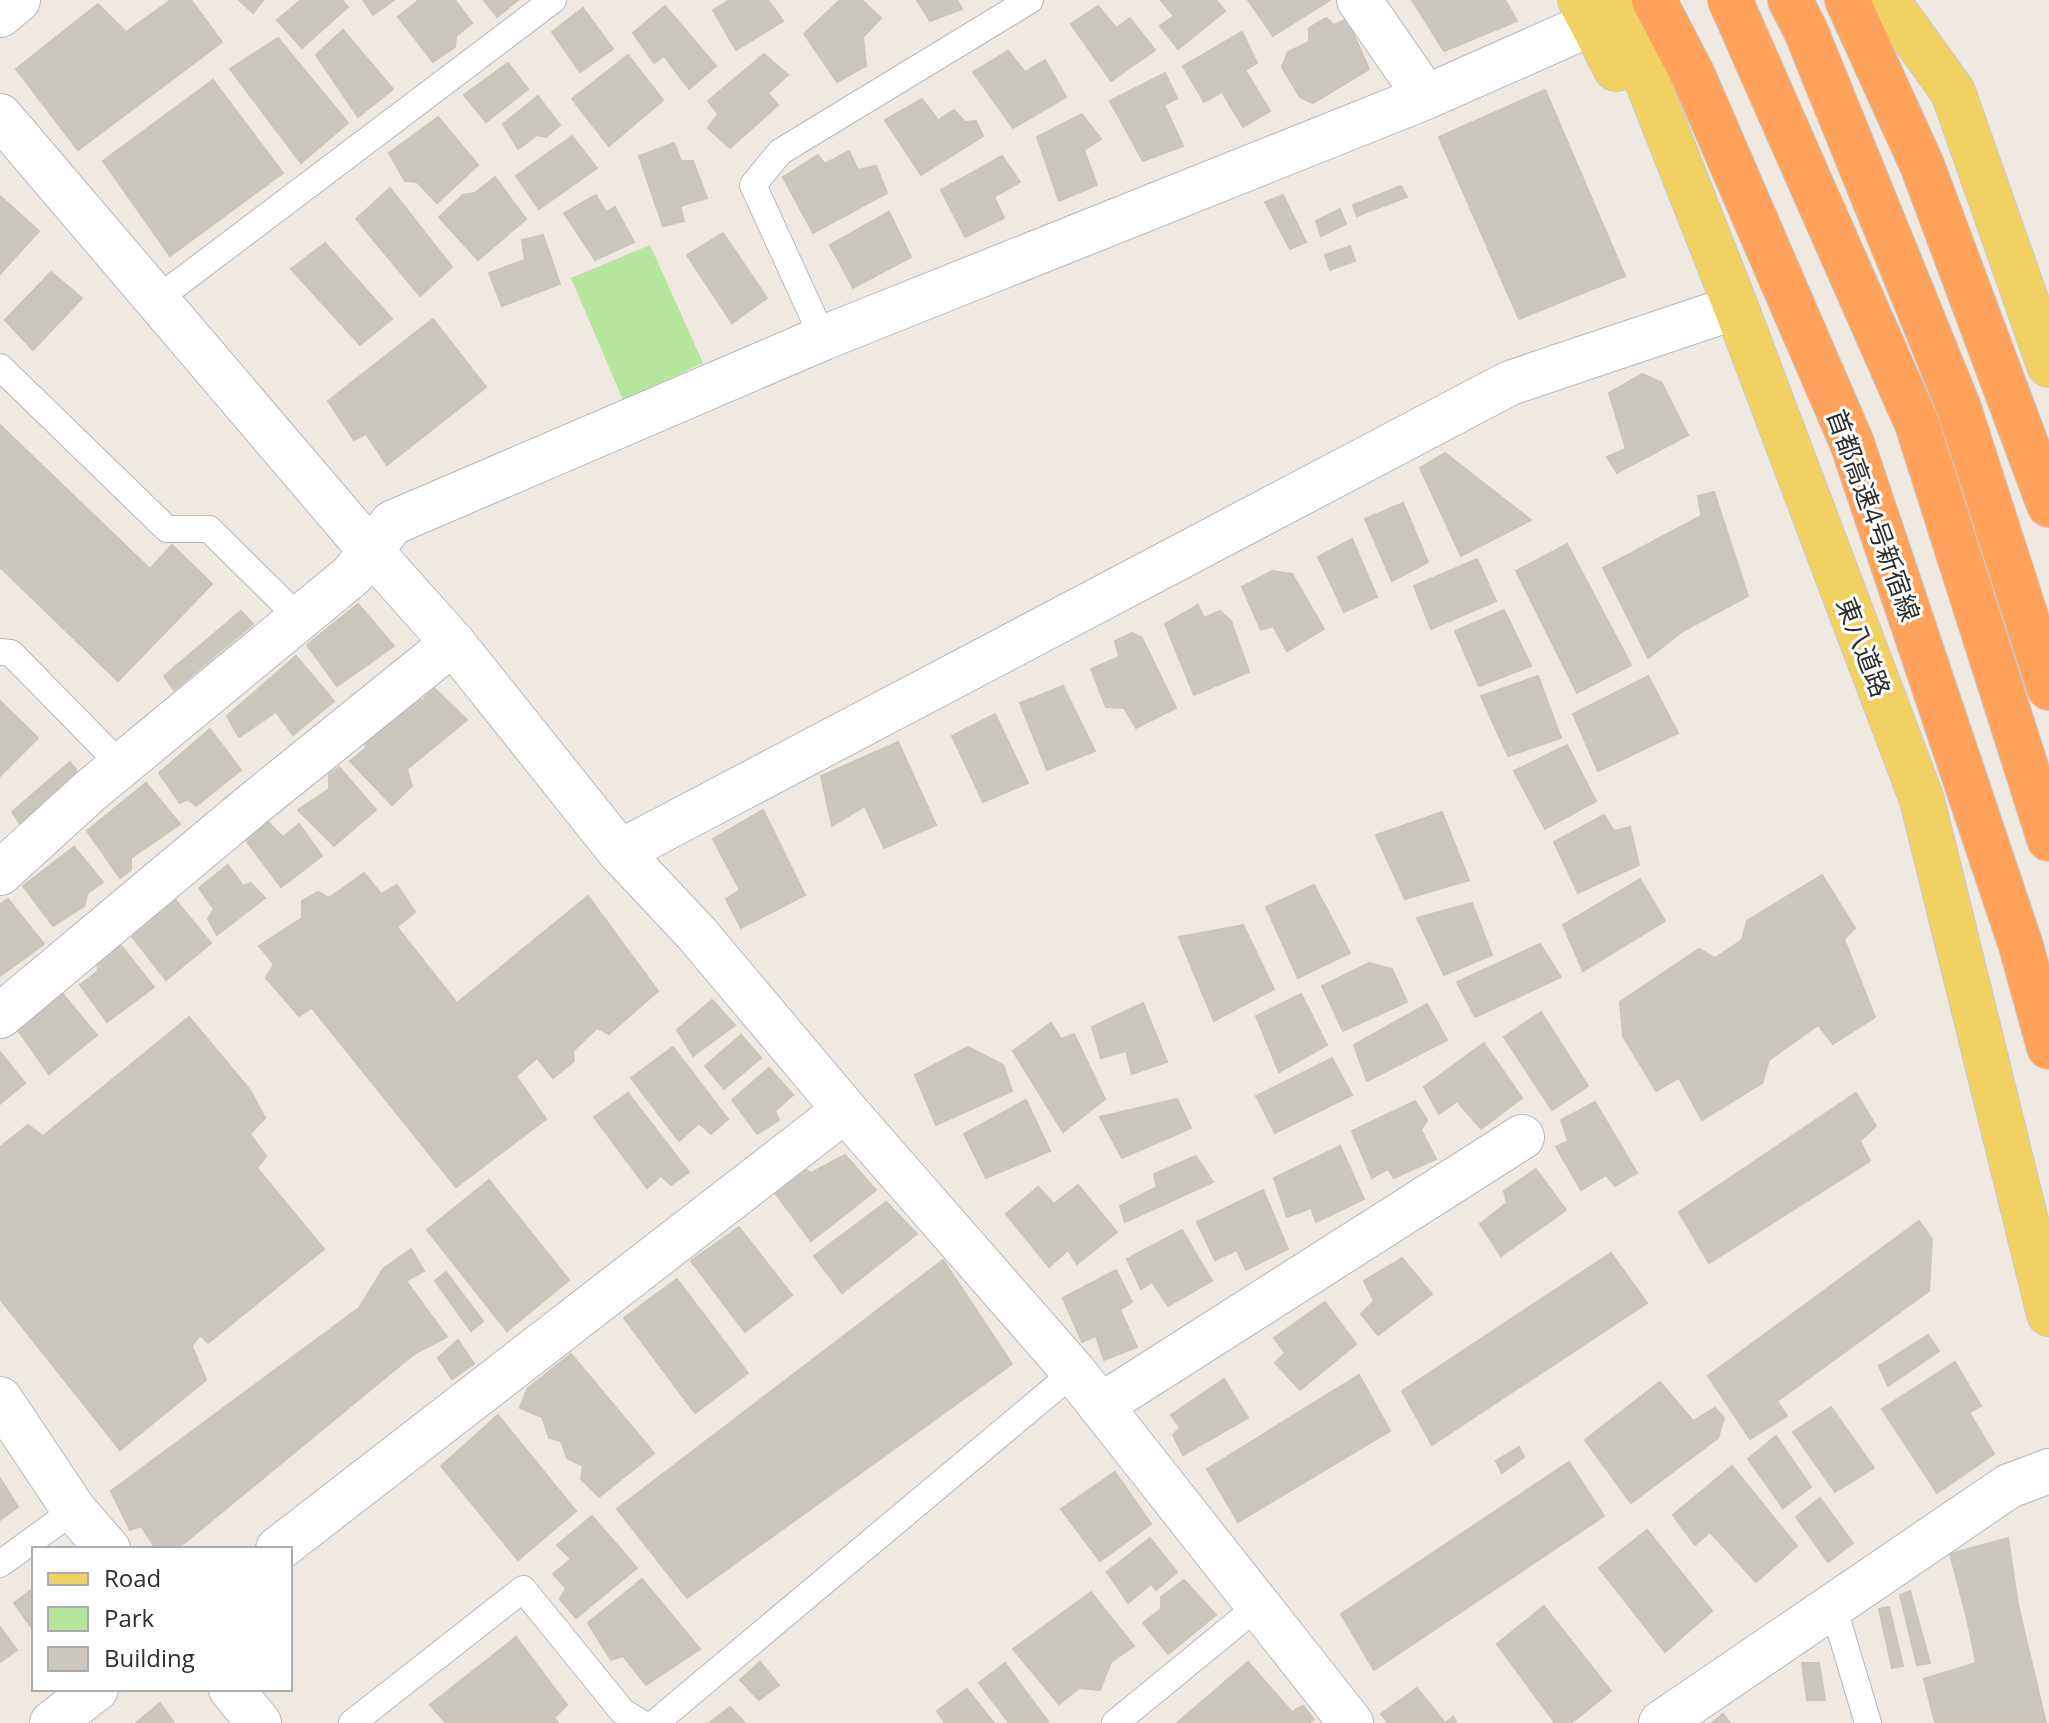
<svg xmlns="http://www.w3.org/2000/svg" width="2049" height="1723" font-family="'Open Sans','Noto Sans JP',sans-serif">
<style>
.green{fill:#b6e59e}
.building{fill:#cbc7bf;stroke:#cbc5ba;stroke-width:2}
.lines{fill:none;stroke-linecap:round;stroke-linejoin:round}
.lane-casing{stroke:#b4b7c1;stroke-width:28}
.street-casing{stroke:#b4b7c1;stroke-width:46}
.primary-casing{stroke:#c9c9c9;stroke-width:46}
.highway-casing{stroke:#c9c9c9;stroke-width:46}
.lane{stroke:#fff;stroke-width:26}
.street{stroke:#fff;stroke-width:44}
.primary{stroke:#f2d163;stroke-width:44}
.highway{stroke:#ffa35c;stroke-width:44}
.labels{text-anchor:middle;dominant-baseline:central;stroke-width:6;stroke-linejoin:round;paint-order:stroke}
.street-label{font-size:26px;fill:#2e2e2e;stroke:#fff}
</style>
<rect width="100%" height="100%" fill="#efe9e1"/>
<path class="green" d="M650,245L703,363L623,400L571,278Z"/>
<g class="building">
<path d="M171,0H191L222,42L78,150L16,69L98,4L126,32Z"/>
<path d="M239,0H263L253,13Z"/>
<path d="M301,0H342L348,7L302,48L277,20Z"/>
<path d="M363,0H394L373,15Z"/>
<path d="M419,0H455L472,23L456,36L455,47L433,62L398,17Z"/>
<path d="M484,0H518L497,17Z"/>
<path d="M730,0H768L783,21L736,50L713,10Z"/>
<path d="M840,0H862L881,18L863,37L866,66L837,82L804,34Z"/>
<path d="M917,0H957L962,9L930,21Z"/>
<path d="M1161,0H1216L1225,11L1178,49L1160,26L1174,16Z"/>
<path d="M1248,0H1330L1273,36Z"/>
<path d="M1412,0H1505L1517,21L1444,51Z"/>
<path d="M665,6L716,66L689,89L664,56L654,63L633,33Z"/>
<path d="M1098,6L1116,28L1130,18L1155,50L1111,81L1071,24Z"/>
<path d="M583,8L613,49L580,72L552,32Z"/>
<path d="M1326,18L1334,25L1347,19L1369,69L1313,103L1300,97L1282,67L1288,52L1309,42V28Z"/>
<path d="M343,30L393,89L358,117L316,55Z"/>
<path d="M1242,32L1257,63L1245,70L1270,111L1243,127L1222,92L1204,102L1183,66Z"/>
<path d="M278,38L348,123L301,163L230,69Z"/>
<path d="M1008,51L1025,72L1045,60L1066,97L1013,128L973,72Z"/>
<path d="M764,54L788,75L768,93L778,105L730,148L708,128L718,114L708,101Z"/>
<path d="M628,55L663,100L609,146L572,99Z"/>
<path d="M508,63L528,89L486,122L464,95Z"/>
<path d="M1165,73L1177,98L1164,105L1183,146L1143,161L1110,101Z"/>
<path d="M213,80L283,173L170,256L103,161Z"/>
<path d="M1545,90L1625,276L1519,319L1439,137Z"/>
<path d="M538,96L560,125L546,137L537,135L518,149L503,124Z"/>
<path d="M922,99L938,120L954,110L965,122L976,121L983,136L921,175L885,120Z"/>
<path d="M1082,114L1101,139L1084,150L1097,185L1059,201L1037,137Z"/>
<path d="M438,117L478,165L437,203L417,182L405,181L389,153Z"/>
<path d="M572,136L597,168L539,209L516,176Z"/>
<path d="M674,143L681,161H693L707,198L680,206L684,221L663,226L639,156Z"/>
<path d="M849,151L858,170L876,166L887,193L813,233L783,177L818,155L825,164Z"/>
<path d="M1002,156L1020,182L994,197L1004,218L965,237L941,190Z"/>
<path d="M495,177L526,219L478,260L439,217L463,195L475,193Z"/>
<path d="M1401,186L1407,197L1357,216L1353,205Z"/>
<path d="M390,188L452,267L420,296L356,219Z"/>
<path d="M596,195L606,212L615,207L634,242L595,260L564,213Z"/>
<path d="M1283,195L1306,242L1290,249L1265,202Z"/>
<path d="M0,196L39,231L0,274Z"/>
<path d="M1340,209L1346,224L1321,236L1316,221Z"/>
<path d="M889,212L911,257L853,288L830,245Z"/>
<path d="M723,233L767,298L732,323L687,255Z"/>
<path d="M543,235L560,284L502,306L489,273L525,260L522,240Z"/>
<path d="M325,243L392,319L360,345L291,269Z"/>
<path d="M1350,246L1355,261L1330,270L1325,255Z"/>
<path d="M51,272L82,298L33,350L5,320Z"/>
<path d="M433,319L486,387L387,465L366,434L354,440L328,401Z"/>
<path d="M1642,374L1661,382L1688,435L1617,473L1607,457L1626,449L1609,393Z"/>
<path d="M0,425L150,569L172,545L212,584L118,681L0,567Z"/>
<path d="M1445,453L1531,520L1461,556L1420,468Z"/>
<path d="M1714,492L1748,596L1683,631L1657,590L1664,549L1703,526L1698,496Z"/>
<path d="M1403,503L1428,562L1392,581L1365,519Z"/>
<path d="M1701,516L1703,526L1664,549L1657,590L1683,631L1648,658L1603,568Z"/>
<path d="M1352,539L1377,597L1344,612L1318,557Z"/>
<path d="M1567,544L1631,665L1577,693L1516,571Z"/>
<path d="M1477,559L1496,601L1431,629L1414,586Z"/>
<path d="M1272,571L1292,574L1324,629L1287,651L1273,626L1261,630L1242,587Z"/>
<path d="M358,604L394,646L337,686L307,645Z"/>
<path d="M1198,605L1204,618L1220,611L1231,621L1249,672L1194,695L1165,624Z"/>
<path d="M1504,610L1531,666L1479,686L1455,631Z"/>
<path d="M241,611L253,624L174,690L164,676Z"/>
<path d="M1132,633L1142,638L1176,708L1136,728L1124,708L1106,707L1091,669L1119,657L1115,641Z"/>
<path d="M296,656L334,701L293,735L276,712L239,737L227,716Z"/>
<path d="M1538,676L1561,738L1508,756L1481,696Z"/>
<path d="M1648,676L1678,733L1598,771L1573,714Z"/>
<path d="M1063,686L1095,751L1047,770L1020,703Z"/>
<path d="M434,688L467,720L407,769L412,786L392,805L350,761L365,749L366,737L415,695L422,701Z"/>
<path d="M0,701L38,738L0,776Z"/>
<path d="M995,714L1028,783L983,802L952,736Z"/>
<path d="M210,729L241,770L196,806L188,799L180,803L159,773Z"/>
<path d="M898,742L936,825L884,848L865,806L832,826L821,776Z"/>
<path d="M1567,745L1596,801L1545,829L1514,771Z"/>
<path d="M70,762L80,775L20,824L12,812Z"/>
<path d="M339,767L376,810L334,846L298,810L329,789V774Z"/>
<path d="M146,783L180,824L131,858V870L120,878L87,831Z"/>
<path d="M763,810L805,895L741,928L726,899L740,890L713,839Z"/>
<path d="M1442,812L1469,880L1405,899L1376,835Z"/>
<path d="M1604,815L1614,831L1630,827L1639,865L1578,893L1554,842Z"/>
<path d="M266,820L283,837L299,824L322,856L281,887L245,839Z"/>
<path d="M74,847L103,882L88,893L84,906L53,926L23,886Z"/>
<path d="M228,865L243,886L251,883L265,898L217,935L208,919L214,909L199,888Z"/>
<path d="M364,873L381,894L397,885L415,912L397,927L457,1003L588,896L658,991L609,1034L597,1028L573,1051L574,1061L553,1078L537,1058L516,1076L546,1119L456,1187L312,1008L299,1016L266,978L274,964L259,946L302,918V901L318,892L329,898Z"/>
<path d="M1822,875L1855,928L1844,939L1875,1017L1833,1044L1818,1025L1769,1060L1762,1083L1702,1120L1679,1078L1656,1091L1623,1036L1620,1002L1699,949L1715,958L1742,940L1747,921Z"/>
<path d="M1640,879L1665,921L1583,971L1563,925Z"/>
<path d="M1314,885L1350,953L1298,978L1266,907Z"/>
<path d="M173,897L211,943L166,980L130,934Z"/>
<path d="M8,899L44,944L0,976V904Z"/>
<path d="M1472,903L1492,955L1444,975L1417,918Z"/>
<path d="M1243,925L1274,989L1214,1021L1179,937Z"/>
<path d="M119,943L154,987L107,1022L80,985L98,971L97,959Z"/>
<path d="M1540,944L1561,977L1475,1017L1457,982Z"/>
<path d="M1369,963L1392,969L1407,1002L1343,1031L1322,986Z"/>
<path d="M61,992L97,1035L49,1074L17,1029Z"/>
<path d="M1301,994L1327,1045L1279,1072L1256,1016Z"/>
<path d="M712,1000L735,1025L693,1056L677,1030Z"/>
<path d="M1143,1003L1167,1062L1132,1074L1126,1051L1101,1058L1092,1027Z"/>
<path d="M1427,1004L1447,1040L1367,1081L1354,1045Z"/>
<path d="M1541,1012L1588,1086L1552,1110L1504,1037Z"/>
<path d="M189,1017L250,1090L265,1118L250,1134L266,1156L257,1168L324,1249L208,1343L200,1335L192,1346L206,1380L120,1450L0,1299V1147L28,1125L43,1136Z"/>
<path d="M1051,1023L1061,1039L1074,1034L1105,1099L1063,1132L1013,1051Z"/>
<path d="M741,1035L761,1058L724,1089L705,1066Z"/>
<path d="M1484,1043L1522,1098L1481,1129L1457,1101L1439,1114L1424,1087Z"/>
<path d="M673,1047L728,1119L711,1134L699,1123L679,1141L631,1078Z"/>
<path d="M968,1047L1003,1065L1012,1091L936,1125L915,1075Z"/>
<path d="M0,1052L25,1083L0,1104Z"/>
<path d="M1332,1058L1352,1095L1275,1133L1256,1096Z"/>
<path d="M769,1068L793,1095L775,1111L779,1120L757,1134L732,1100Z"/>
<path d="M628,1093L689,1172L671,1185L661,1176L647,1188L594,1117Z"/>
<path d="M1856,1093L1876,1126L1860,1141L1870,1161L1709,1263L1679,1212Z"/>
<path d="M1177,1099L1191,1128L1122,1158L1100,1117Z"/>
<path d="M1026,1100L1050,1151L986,1178L964,1134Z"/>
<path d="M1415,1101L1427,1120L1421,1130L1436,1159L1394,1178L1388,1169L1372,1178L1352,1131Z"/>
<path d="M1595,1102L1637,1173L1615,1186L1606,1175L1581,1190L1556,1147L1568,1141L1561,1120Z"/>
<path d="M1340,1146L1364,1199L1316,1222L1311,1208L1287,1217L1274,1178Z"/>
<path d="M845,1155L876,1190L811,1241L773,1190L802,1167L811,1173Z"/>
<path d="M1196,1156L1213,1182L1125,1222L1120,1206L1157,1187L1154,1174Z"/>
<path d="M1536,1169L1566,1210L1501,1256L1480,1224L1507,1203L1504,1191Z"/>
<path d="M489,1180L569,1280L507,1331L427,1230Z"/>
<path d="M1078,1185L1117,1232L1077,1264L1068,1250L1049,1267L1006,1214L1038,1187L1054,1204Z"/>
<path d="M1263,1190L1288,1249L1246,1270L1237,1250L1215,1260L1197,1222Z"/>
<path d="M886,1202L917,1234L842,1293L814,1256Z"/>
<path d="M1919,1221L1932,1239L1929,1291L1777,1401L1787,1416L1750,1439L1708,1376Z"/>
<path d="M739,1227L792,1295L745,1332L691,1261Z"/>
<path d="M1182,1230L1212,1281L1168,1306L1152,1282L1141,1289L1127,1259Z"/>
<path d="M411,1249L424,1271L406,1281L447,1337L414,1354L177,1549H156L141,1526L130,1530L111,1491L359,1308L383,1269Z"/>
<path d="M1611,1253L1647,1303L1432,1445L1402,1391Z"/>
<path d="M1402,1258L1432,1294L1378,1335L1361,1314L1374,1301L1364,1281Z"/>
<path d="M943,1260L1012,1364L687,1598L617,1509Z"/>
<path d="M1116,1270L1132,1302L1120,1310L1137,1347L1104,1360L1096,1336L1082,1342L1063,1298Z"/>
<path d="M446,1272L483,1321L471,1331L435,1281Z"/>
<path d="M677,1279L748,1373L695,1413L624,1318Z"/>
<path d="M1325,1302L1356,1344L1300,1390L1275,1363L1285,1353L1274,1338Z"/>
<path d="M1928,1335L1939,1351L1888,1386L1879,1366Z"/>
<path d="M458,1340L474,1364L452,1379L438,1358Z"/>
<path d="M571,1354L654,1453L599,1497L581,1479L583,1466L567,1458L561,1441L549,1438L542,1417L520,1408L527,1389Z"/>
<path d="M1955,1362L1981,1406L1969,1412L1994,1454L1937,1493L1882,1409Z"/>
<path d="M1359,1375L1390,1431L1238,1522L1207,1469Z"/>
<path d="M1224,1379L1248,1418L1183,1455L1173,1435L1180,1428L1171,1415Z"/>
<path d="M1660,1382L1693,1421L1715,1408L1724,1418L1718,1438L1631,1503L1585,1440Z"/>
<path d="M1831,1407L1874,1468L1835,1492L1793,1432Z"/>
<path d="M498,1415L576,1511L518,1560L441,1466Z"/>
<path d="M1776,1436L1811,1487L1783,1508L1748,1459Z"/>
<path d="M1519,1447L1524,1457L1502,1473L1496,1461Z"/>
<path d="M1569,1462L1604,1516L1374,1670L1341,1614Z"/>
<path d="M1732,1466L1797,1546L1756,1582L1710,1532L1695,1545L1673,1515Z"/>
<path d="M1115,1472L1151,1524L1100,1561L1061,1509Z"/>
<path d="M0,1478L18,1507L0,1520Z"/>
<path d="M1820,1498L1853,1543L1828,1562L1796,1517Z"/>
<path d="M592,1516L637,1568L576,1618L560,1599L566,1588L553,1574L571,1559L557,1545Z"/>
<path d="M1647,1530L1712,1611L1665,1652L1599,1568Z"/>
<path d="M1150,1538L1177,1572L1156,1590L1151,1584L1128,1603L1107,1572Z"/>
<path d="M2008,1538L2018,1605L1967,1618L1950,1554Z"/>
<path d="M642,1579L700,1649L646,1685L623,1656L611,1660L588,1623Z"/>
<path d="M1184,1580L1216,1615L1168,1654L1143,1623L1161,1609V1597Z"/>
<path d="M34,1588V1631L14,1603Z"/>
<path d="M1910,1591L1930,1663L1917,1665L1900,1595Z"/>
<path d="M1091,1592L1134,1646L1111,1662L1100,1690L1079,1688L1059,1704L1013,1649Z"/>
<path d="M2018,1605L2046,1723H1935L1924,1679L1976,1663L1967,1618Z"/>
<path d="M1544,1606L1611,1691L1571,1723H1555L1497,1644Z"/>
<path d="M1889,1607L1903,1666L1892,1668L1879,1609Z"/>
<path d="M0,1627L17,1650L0,1662Z"/>
<path d="M516,1637L567,1705L554,1718L558,1723H446L430,1705Z"/>
<path d="M760,1662L779,1685L759,1700L740,1680Z"/>
<path d="M1248,1662L1292,1712L1303,1706L1314,1719L1309,1723H1177Z"/>
<path d="M1005,1663L1049,1723H1009L979,1683Z"/>
<path d="M1802,1663H1819L1825,1700H1807Z"/>
<path d="M1417,1688L1445,1723L1453,1717L1457,1723H1388L1381,1714Z"/>
<path d="M967,1689L994,1723H945L937,1711Z"/>
<path d="M160,1703L174,1723H136Z"/>
<path d="M730,1707L745,1723H709Z"/>
<path d="M1723,1714L1730,1723H1712Z"/>
</g>
<g class="lines">
<g class="lane-casing">
<g id="lane">
<path d="M156,300L553,0"/>
<path d="M823,338L753,185L780,152L1030,0"/>
<path d="M0,367L167,529H209L300,619"/>
<path d="M0,652L11,653L121,765"/>
<path d="M0,1564L74,1510"/>
<path d="M1833,1606L1868,1723"/>
<path d="M352,1723L523,1589L622,1711L641,1723"/>
<path d="M655,1723L1074,1372"/>
<path d="M1115,1723L1258,1606"/>
</g>
</g>
<g class="street-casing">
<g id="street">
<path d="M1359,0L1426,97"/>
<path d="M0,15L18,0"/>
<path d="M0,116L369,549L453,643L620,852L697,934L845,1110L1074,1372L1351,1723"/>
<path d="M620,852L1510,383L1736,307"/>
<path d="M0,873L90,791L352,575L392,523L823,338L1426,97L1593,23"/>
<path d="M0,1016L251,806L453,643"/>
<path d="M0,1399L74,1510L108,1549"/>
<path d="M1100,1406L1522,1137"/>
<path d="M278,1549L845,1110"/>
<path d="M231,1689L259,1723"/>
<path d="M52,1723L96,1689"/>
<path d="M1661,1723L2009,1486L2049,1471"/>
</g>
</g>
<g class="primary-casing">
<g id="primary">
<path d="M1580,0L1616,69"/>
<path d="M1615,0L1736,307L1922,800L2049,1314"/>
<path d="M1887,0L1953,92L2049,365"/>
</g>
</g>
<g class="highway-casing">
<g id="highway">
<path d="M1654,0L1693,75L1852,443L2021,946L2049,1047"/>
<path d="M1730,0L1917,424L2049,839"/>
<path d="M1790,0L1805,29L1959,408L2049,688"/>
<path d="M1847,0L1922,165L2049,505"/>
</g>
</g>
<use href="#lane" class="lane"/>
<use href="#street" class="street"/>
<use href="#primary" class="primary"/>
<use href="#highway" class="highway"/>
</g>
<g class="labels">
<g class="street-label">
<text transform="translate(1874 515) rotate(70)">首都高速4号新宿線</text>
<text transform="translate(1864 647) rotate(69)">東八道路</text>
</g>
</g>
<rect x="32" y="1547" width="260" height="144" fill="#ffffff" stroke="#ababab" stroke-width="2"/>
<rect x="48" y="1573" width="40" height="12" fill="#f2d163" stroke="#ababab" stroke-width="2"/>
<text x="104" y="1587" font-size="24" fill="#2e2e2e">Road</text>
<rect x="48" y="1607" width="40" height="24" fill="#b6e59e" stroke="#ababab" stroke-width="2"/>
<text x="104" y="1627" font-size="24" fill="#2e2e2e">Park</text>
<rect x="48" y="1647" width="40" height="24" fill="#cbc7bf" stroke="#ababab" stroke-width="2"/>
<text x="104" y="1667" font-size="24" fill="#2e2e2e">Building</text>
</svg>
